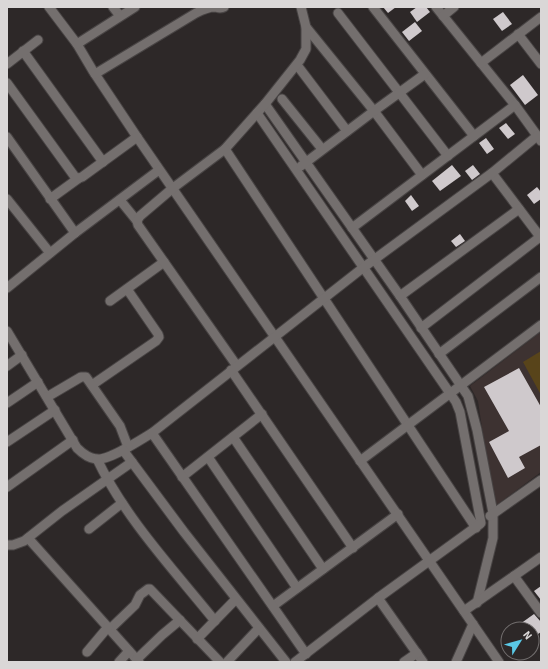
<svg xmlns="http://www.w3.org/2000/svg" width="548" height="669" font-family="'Source Sans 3',sans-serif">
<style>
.built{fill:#3d3231}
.green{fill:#58441a}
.building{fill:#cfc9cc}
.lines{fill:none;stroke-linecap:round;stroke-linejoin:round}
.minor-casing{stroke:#484444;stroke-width:11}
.minor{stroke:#746f6e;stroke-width:9}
</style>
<rect width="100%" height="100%" fill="#2d2828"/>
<path class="built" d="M541,332V472L494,507L478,401L470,386Z"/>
<path class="green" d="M541,351V395L523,362Z"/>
<g class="building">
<path d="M383,7H396L388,13Z"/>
<path d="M417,7H426L430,12L417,22L410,12Z"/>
<path d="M503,12L512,24L502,31L493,19Z"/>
<path d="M415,22L422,31L409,41L402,32Z"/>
<path d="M523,75L538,95L525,105L510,85Z"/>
<path d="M506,123L515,134L508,139L499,128Z"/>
<path d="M486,138L494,149L487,154L479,143Z"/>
<path d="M452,165L461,176L440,191L432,181Z"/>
<path d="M473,165L480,174L472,180L465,171Z"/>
<path d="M537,187L541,192V199L534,204L527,195Z"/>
<path d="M411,195L419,206L412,211L405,201Z"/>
<path d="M460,234L465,241L456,247L451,241Z"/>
<path d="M519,368L541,407V445L519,457L525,468L508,478L489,442L509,431L484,387Z"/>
<path d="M541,586V600L534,591Z"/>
<path d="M534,614L541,622V632L532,638V629H513Z"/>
</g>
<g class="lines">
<g class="minor-casing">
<g id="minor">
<path d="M49,7L77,44L93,71L137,137L499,662"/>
<path d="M113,7L120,16"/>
<path d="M373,7L474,136"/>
<path d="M436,7L515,105L541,141"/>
<path d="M338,13L448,156"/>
<path d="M443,16L454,7"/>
<path d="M306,27L374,111L422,175"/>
<path d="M518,34L541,64"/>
<path d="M77,44L135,7"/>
<path d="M23,51L103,162"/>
<path d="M481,63L541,17"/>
<path d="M7,64L38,40"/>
<path d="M297,65L347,131"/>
<path d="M95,74L196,13C202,10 208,7 215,7C219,8 220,9 224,7"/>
<path d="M7,83L75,177L79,178L82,177L137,137"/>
<path d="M282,99L322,149"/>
<path d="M265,104L400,296L468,396L477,430L493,513V538L477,603"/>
<path d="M257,113L456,402L460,412L481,523"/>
<path d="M7,137L75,233"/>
<path d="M225,149L265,104L300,60L306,49V27L301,7"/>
<path d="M301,166L374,111L425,74"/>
<path d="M492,173L541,238"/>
<path d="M7,199L50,253"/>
<path d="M50,199L79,178"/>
<path d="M120,200L137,221"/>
<path d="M352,228L515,105"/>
<path d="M7,288L75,233L159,170"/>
<path d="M400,296L519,209"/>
<path d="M110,301L164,262"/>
<path d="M421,328L540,237"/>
<path d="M7,331L77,448C82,453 88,458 96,459C109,461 140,440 152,433"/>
<path d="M439,354L541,277"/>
<path d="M7,366L22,355"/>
<path d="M237,366L138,225L137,221L140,216L173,188L225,149L476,528"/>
<path d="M231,370L353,548"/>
<path d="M92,385L156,341L159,337L158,334L127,289"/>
<path d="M47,397L81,377H86L120,426L128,447"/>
<path d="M7,403L38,382"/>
<path d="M233,437L323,569"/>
<path d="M7,442L55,410"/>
<path d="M123,450L184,532L286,662"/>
<path d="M208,457L297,588"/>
<path d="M97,459C125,518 174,570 215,621"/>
<path d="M360,461L541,325"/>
<path d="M182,477L262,414"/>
<path d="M7,487L73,440"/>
<path d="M490,516L541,480"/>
<path d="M89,529L122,503"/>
<path d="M28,538L139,662"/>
<path d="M7,545H13L24,541L62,511L132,462"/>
<path d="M514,576L541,613"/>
<path d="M378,598L423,662"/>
<path d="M273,606L398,514"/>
<path d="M464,611L541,557"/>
<path d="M110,629L135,605L140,595L148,589H150L220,662"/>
<path d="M197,639L236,599"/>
<path d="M87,652L108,627"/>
<path d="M306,654L152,433L364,267L492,173L537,136"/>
<path d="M137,659L162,635L180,620"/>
<path d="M119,662L129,651"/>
<path d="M227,662L259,628"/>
<path d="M295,662L378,598L480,524"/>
<path d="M404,662L417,653"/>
<path d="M456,662L473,624"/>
</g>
</g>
<use href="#minor" class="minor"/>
</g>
<rect width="548" height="669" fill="none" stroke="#dad7d7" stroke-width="16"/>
<g transform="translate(520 641) rotate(53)"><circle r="19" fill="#2d2828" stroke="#726e6e"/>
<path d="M0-3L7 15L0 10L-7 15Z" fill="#5ac8e6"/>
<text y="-6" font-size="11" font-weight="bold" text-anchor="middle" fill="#dad7d7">N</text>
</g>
</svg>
